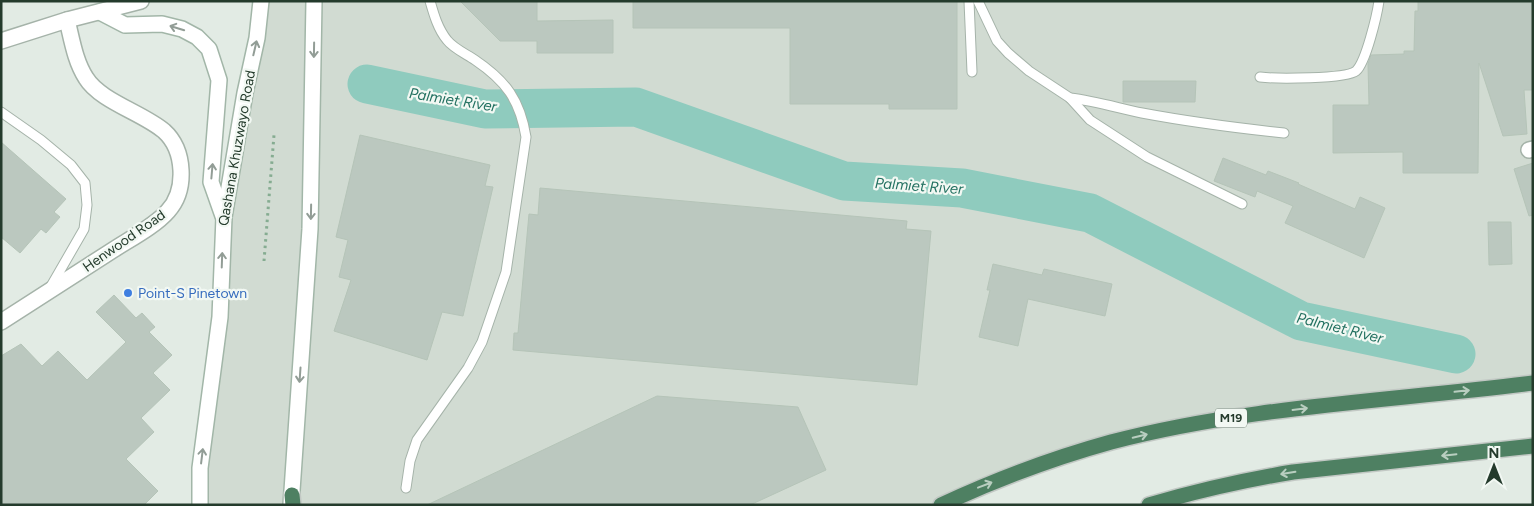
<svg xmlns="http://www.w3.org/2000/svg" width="1534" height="506" font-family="Figtree,sans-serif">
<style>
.built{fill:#d1dbd2}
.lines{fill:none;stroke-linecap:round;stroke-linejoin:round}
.river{stroke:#8fcbbe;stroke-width:39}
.building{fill:#bbc8bf;stroke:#b5c4b8}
.service-casing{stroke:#a5b3a9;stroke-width:11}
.minor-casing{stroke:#a5b3a9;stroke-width:18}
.secondary-casing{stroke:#a2b6a8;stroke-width:18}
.trunk-casing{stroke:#c2c8c4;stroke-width:18}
.path{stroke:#85ac91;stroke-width:3;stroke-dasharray:2.5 4;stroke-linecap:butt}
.service{stroke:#fff;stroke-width:9}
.minor{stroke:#fff;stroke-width:15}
.secondary{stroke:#fff;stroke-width:15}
.trunk{stroke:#4e8062;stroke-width:15}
.oneway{stroke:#929d96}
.oneway2{stroke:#b9cec0}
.shop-dot{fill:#3f7fe0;stroke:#f2f8f3;stroke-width:2}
.labels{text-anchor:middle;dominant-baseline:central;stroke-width:4.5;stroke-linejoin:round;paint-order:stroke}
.shield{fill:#f2f8f3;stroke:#627468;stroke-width:1}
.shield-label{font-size:12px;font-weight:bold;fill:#243b2c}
.street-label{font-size:14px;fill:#243b2c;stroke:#f2f8f3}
.shop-label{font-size:14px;fill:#366cbe;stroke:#f2f8f3;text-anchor:start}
.water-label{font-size:15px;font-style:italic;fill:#237161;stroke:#f2f8f3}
</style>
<rect width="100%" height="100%" fill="#e2ebe4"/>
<path class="built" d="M262,1H1533V381L1167,427L940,505H201L225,218Z"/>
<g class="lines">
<path class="river" d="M367,84L485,109L636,107L844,181L962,188L1090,213L1301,321L1456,354"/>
</g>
<g class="building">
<path d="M460,1H537V21L613,20V53H537V41H500Z"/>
<path d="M633,1H957V109H889V104H790V28H633Z"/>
<path d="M1418,1H1533V90H1524L1527,134L1503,136L1479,63L1478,173H1403V152L1333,153V105H1369L1368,64L1371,55L1404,54V51H1414L1415,11H1418Z"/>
<path d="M1123,81H1196L1195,102H1123Z"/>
<path d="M360,135L490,165L485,186L493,187L463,316L442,312L427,360L334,331L351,280L339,277L348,240L336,237Z"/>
<path d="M1,142L66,199L54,212L60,217L46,233L41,229L20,253L1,237Z"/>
<path d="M1223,158L1266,175L1268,171L1299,183L1298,184L1355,209L1360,197L1385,208L1364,258L1285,223L1293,206L1257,191L1255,197L1214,181Z"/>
<path d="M1533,163V215L1529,216L1514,169Z"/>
<path d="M540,188L907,221L906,229L931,231L917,385L513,350L514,333H518L529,214L538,215Z"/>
<path d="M1488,222H1511L1512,264L1489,265Z"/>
<path d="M993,264L1042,275L1044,269L1112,284L1105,316L1028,299L1018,346L979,337L990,290H987Z"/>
<path d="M114,295L136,318L142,313L155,327L149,332L172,355L153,373L170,390L141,418L154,432L126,459L158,491L144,505H1V356L21,344L42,366L58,351L87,380L126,342L96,312Z"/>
<path d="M657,396L798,407L826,470L750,505H427Z"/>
</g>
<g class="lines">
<g class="service-casing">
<g id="service">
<path d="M969,1L972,72"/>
<path d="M978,1L997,41L1008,53L1029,71L1070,98L1090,120L1147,157L1242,204"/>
<path d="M1260,77C1276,79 1346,79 1356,71C1366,62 1377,15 1379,1"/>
<path d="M1070,98C1095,101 1118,108 1142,113C1190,122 1237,128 1284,133"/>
<path d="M1,112L41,140L71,165L85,183L87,205L84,229L50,288"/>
<path d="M406,488L410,461L417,440L468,368L482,342L506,272L526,137C520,100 506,81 475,60C466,54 453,48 447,40C438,29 434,15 430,1"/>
</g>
</g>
<g class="minor-casing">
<g id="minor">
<path d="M1,41L67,20L141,1"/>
<path d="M1529,150L1533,149"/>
<path d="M1,322C38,298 76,274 113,250C130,239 155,226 168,211C187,190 185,150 164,131C143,113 100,101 86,78C75,61 72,40 67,20"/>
</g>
</g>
<g class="secondary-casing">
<g id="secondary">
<path d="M100,12L125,25L162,24L182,29L197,37L209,49L219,80L211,182L223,216"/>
<path d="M200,505V468L220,317L224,217L245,93L257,38L261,1"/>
<path d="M291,505L310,229L314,1"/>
</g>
</g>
<g class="trunk-casing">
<g id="trunk">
<path d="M292,495L293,505"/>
<path d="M941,505C995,480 1053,458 1111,442C1248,406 1392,401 1533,383"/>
<path d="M1149,505C1196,491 1245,480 1293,472L1533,446"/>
</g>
</g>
<path class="path" d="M264,261L274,135"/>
<use href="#service" class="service"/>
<use href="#minor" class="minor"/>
<use href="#secondary" class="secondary"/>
<use href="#trunk" class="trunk"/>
</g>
<defs><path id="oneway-shaft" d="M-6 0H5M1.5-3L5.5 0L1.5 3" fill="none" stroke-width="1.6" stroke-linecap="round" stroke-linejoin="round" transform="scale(1.25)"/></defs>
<g class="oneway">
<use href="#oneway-shaft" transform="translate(177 28) rotate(-163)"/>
<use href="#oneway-shaft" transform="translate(255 48) rotate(-77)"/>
<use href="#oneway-shaft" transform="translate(314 50) rotate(91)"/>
<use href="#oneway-shaft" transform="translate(212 171) rotate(-85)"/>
<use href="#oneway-shaft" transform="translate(311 212) rotate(91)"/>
<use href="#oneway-shaft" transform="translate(222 260) rotate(-88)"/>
<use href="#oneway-shaft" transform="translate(300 375) rotate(94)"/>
<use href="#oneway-shaft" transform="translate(202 456) rotate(-83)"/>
</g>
<g class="oneway2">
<use href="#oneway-shaft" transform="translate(1462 391) rotate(-6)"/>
<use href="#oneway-shaft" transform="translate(1300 409) rotate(-7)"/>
<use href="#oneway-shaft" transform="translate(1140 436) rotate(-13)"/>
<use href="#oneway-shaft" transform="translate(1449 455) rotate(174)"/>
<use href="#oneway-shaft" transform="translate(1288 473) rotate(171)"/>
<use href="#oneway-shaft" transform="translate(985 485) rotate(-21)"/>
</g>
<circle class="shop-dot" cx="128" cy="293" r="5"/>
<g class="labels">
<rect class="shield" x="1215" y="408.5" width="32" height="19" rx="4"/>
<g class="shield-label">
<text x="1231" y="418">M19</text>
</g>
<g class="street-label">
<text transform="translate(237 148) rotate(-80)">Qashana Khuzwayo Road</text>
<text transform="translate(124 241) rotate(-35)">Henwood Road</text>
</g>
<g class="shop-label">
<text x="138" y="293">Point-S Pinetown</text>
</g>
<g class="water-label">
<text transform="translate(453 100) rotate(9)">Palmiet River</text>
<text transform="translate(919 186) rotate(4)">Palmiet River</text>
<text transform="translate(1340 328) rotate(14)">Palmiet River</text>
</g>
</g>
<rect width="1534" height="506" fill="none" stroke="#243b2c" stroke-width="5"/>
<g transform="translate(1494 466)" stroke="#f2f8f3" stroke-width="4" paint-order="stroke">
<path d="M0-4L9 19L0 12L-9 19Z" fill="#243b2c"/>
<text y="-8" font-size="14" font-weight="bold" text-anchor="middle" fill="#243b2c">N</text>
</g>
</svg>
